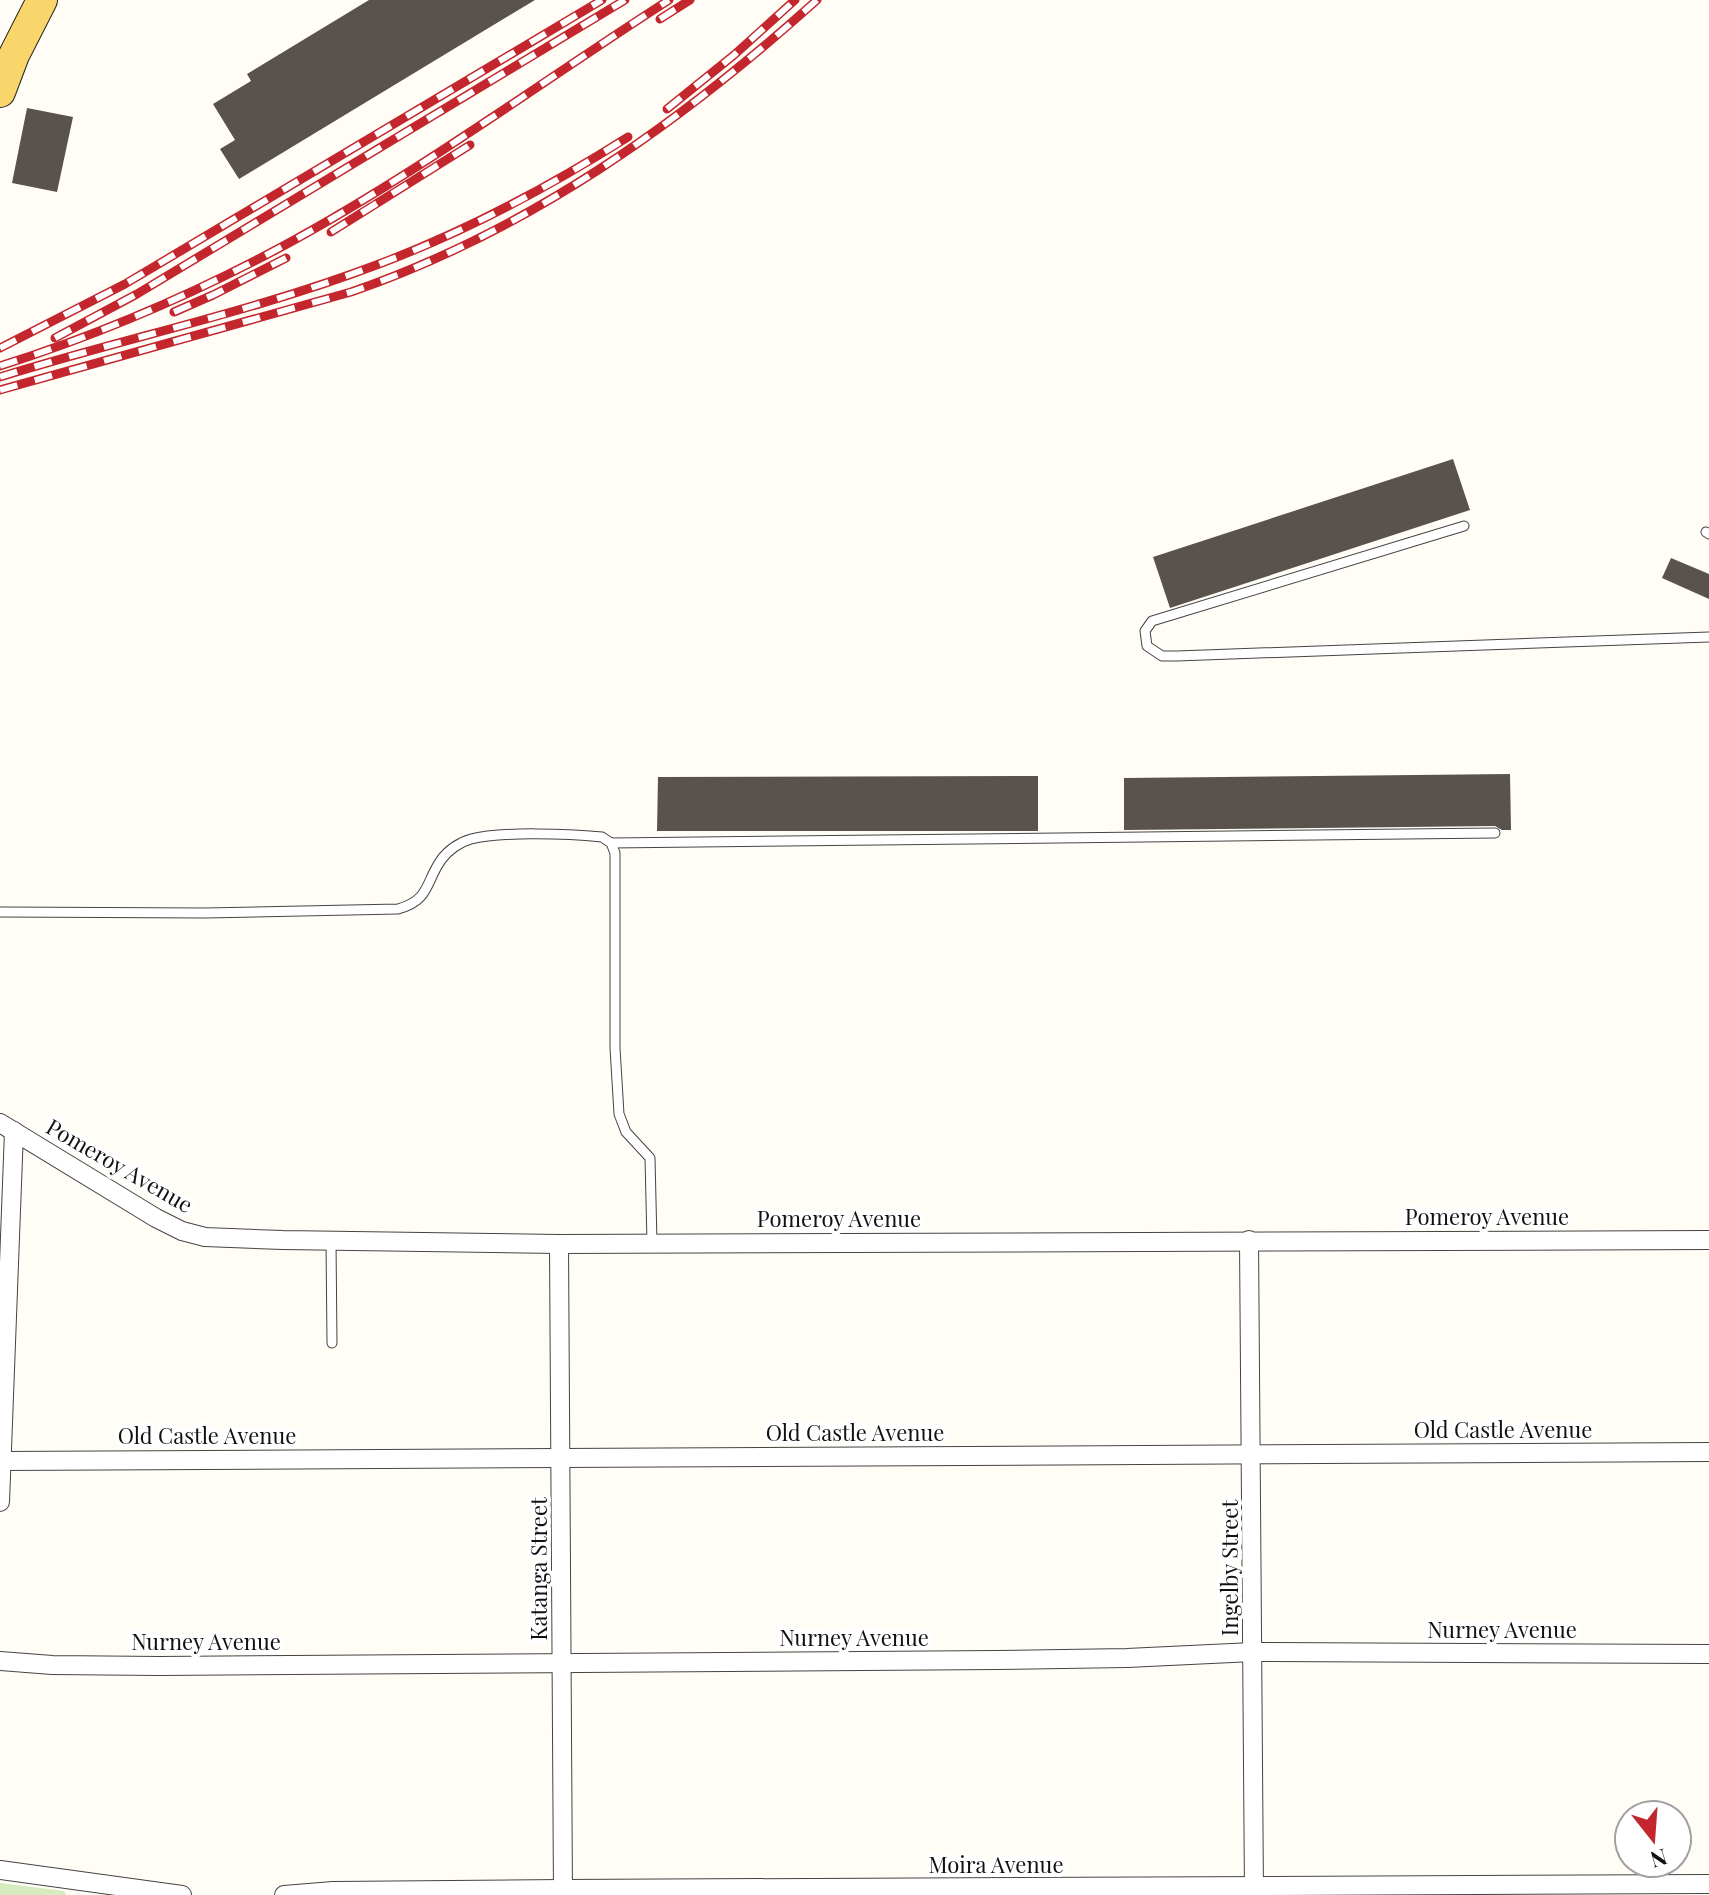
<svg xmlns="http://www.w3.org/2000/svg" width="1709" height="1895" font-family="'Playfair Display',serif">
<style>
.green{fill:#d5ebbd}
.building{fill:#5a524d}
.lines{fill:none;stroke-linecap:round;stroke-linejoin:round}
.lane-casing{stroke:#444;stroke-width:11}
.street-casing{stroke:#444;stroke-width:20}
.primary-casing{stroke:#222;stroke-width:32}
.lane{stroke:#fff;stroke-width:9}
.street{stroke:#fff;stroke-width:18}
.primary{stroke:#f9d66b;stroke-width:30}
.rail-casing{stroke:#c4262e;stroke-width:9}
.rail{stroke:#fff;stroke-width:6;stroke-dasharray:18;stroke-linecap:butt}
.labels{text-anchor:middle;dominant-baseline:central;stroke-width:8;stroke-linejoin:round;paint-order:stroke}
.street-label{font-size:22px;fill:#111;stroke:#fff}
</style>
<rect width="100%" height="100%" fill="#fffdf5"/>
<path class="green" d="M0,1883L64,1891L66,1895H0Z"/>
<g class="building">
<path d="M369,0H535L239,179L220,149L235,140L213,104L251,81L247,74Z"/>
<path d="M27,108L73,117L57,192L12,183Z"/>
<path d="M1453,459L1470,510L1170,608L1153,557Z"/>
<path d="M1671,558L1709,574V599L1662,578Z"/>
<path d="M1510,774L1511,830H1502L1495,826L1124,830V778Z"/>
<path d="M1038,776V831H657L658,777Z"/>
</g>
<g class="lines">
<g class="lane-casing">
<g id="lane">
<path d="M1464,526L1152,621L1145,631L1147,646L1162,656H1177L1709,637"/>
<path d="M1706,532L1709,534"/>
<path d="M611,843L1495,833"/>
<path d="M0,912L205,913L398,909C430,900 425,883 441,860C448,850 460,842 471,839C501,831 570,834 602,837L611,843L615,853V1048L619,1114L626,1132L650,1158L652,1243"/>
<path d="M331,1241L332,1343"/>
</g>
</g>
<g class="street-casing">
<g id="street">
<path d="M0,1123L156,1218L182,1231L205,1237L283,1240L559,1244L1709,1240"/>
<path d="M1249,1240L1254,1895"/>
<path d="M559,1244L563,1895"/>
<path d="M2,1461L1709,1452"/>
<path d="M0,1502L14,1131"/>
<path d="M0,1661L52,1665L159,1666L996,1660L1127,1658L1253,1652L1709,1654"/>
<path d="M0,1870L182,1895"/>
<path d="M284,1895L333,1891L563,1889L1709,1884"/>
</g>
</g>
<g class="primary-casing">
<path id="primary" d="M0,92L14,55L42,0"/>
</g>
<use href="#lane" class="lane"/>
<use href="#street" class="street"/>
<use href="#primary" class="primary"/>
<g class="rail-casing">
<g id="rail">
<path d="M660,19L690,0"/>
<path d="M667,109L734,55L795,0"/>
<path d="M331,232L470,145"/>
<path d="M174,312L213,295L286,258"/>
<path d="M55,338L137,294L625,0"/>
<path d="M0,348L125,284L602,0"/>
<path d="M0,366C98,335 194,294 285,245C418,173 541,82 669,0"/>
<path d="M0,377C125,338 256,311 379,264C467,231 549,187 628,137"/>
<path d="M0,390L351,292C528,231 679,124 817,0"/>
</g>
</g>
<use href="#rail" class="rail"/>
</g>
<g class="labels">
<g class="street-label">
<text transform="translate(120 1165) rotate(30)">Pomeroy Avenue</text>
<text x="1487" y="1216">Pomeroy Avenue</text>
<text x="839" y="1218">Pomeroy Avenue</text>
<text x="1503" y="1429">Old Castle Avenue</text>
<text x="855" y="1432">Old Castle Avenue</text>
<text x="207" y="1435">Old Castle Avenue</text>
<text transform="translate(1229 1568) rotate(-90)">Ingelby Street</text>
<text transform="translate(538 1569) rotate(-90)">Katanga Street</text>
<text x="1502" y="1629">Nurney Avenue</text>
<text x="854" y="1637">Nurney Avenue</text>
<text x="206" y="1641">Nurney Avenue</text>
<text x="996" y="1864">Moira Avenue</text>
</g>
</g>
<g transform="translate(1653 1839) rotate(163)"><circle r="38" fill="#ffffff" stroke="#a0a0a0" stroke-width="2"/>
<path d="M0-6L14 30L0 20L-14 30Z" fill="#c4262e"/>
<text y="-12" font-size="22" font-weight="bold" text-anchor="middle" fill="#111111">N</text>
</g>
</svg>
